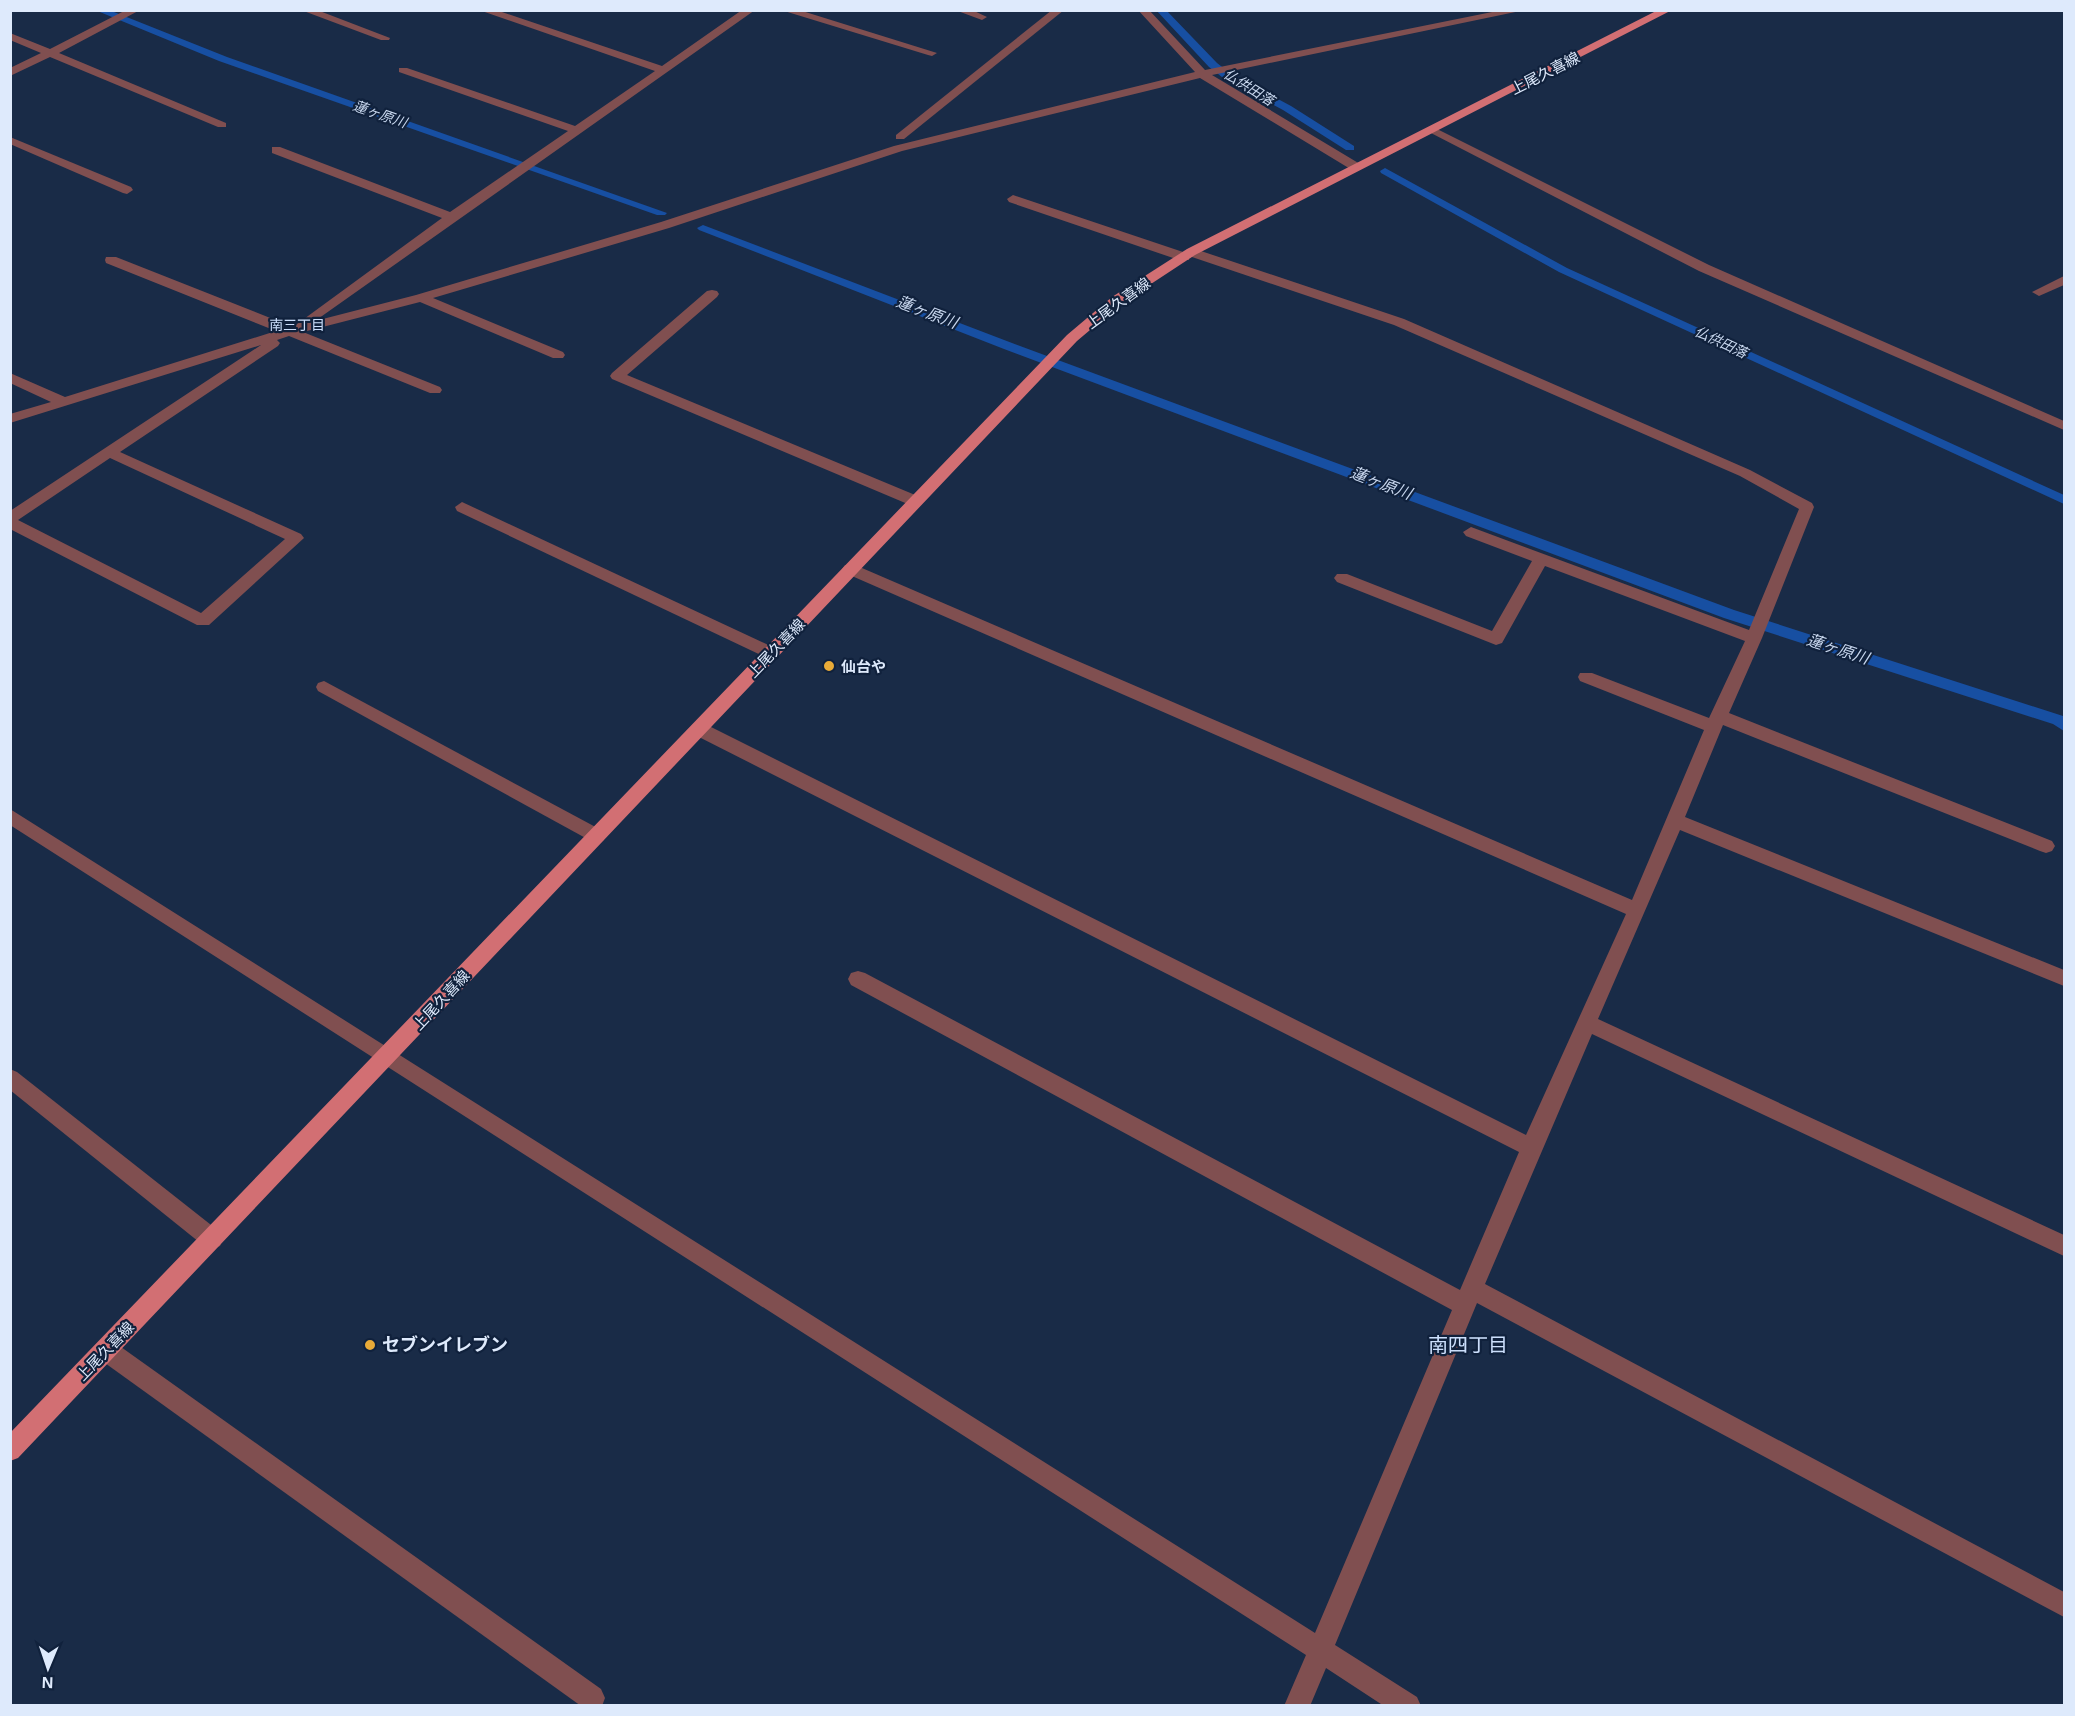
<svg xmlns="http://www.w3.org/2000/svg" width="2075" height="1716" font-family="Helvetica,'Noto Sans JP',sans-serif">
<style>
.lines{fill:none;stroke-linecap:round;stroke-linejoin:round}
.stream{fill:#174fa2;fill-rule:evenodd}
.minor{fill:#804f50;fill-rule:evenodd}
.major{fill:#d26f73;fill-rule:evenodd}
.poi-dot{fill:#e9ab38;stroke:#10213c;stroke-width:2}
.labels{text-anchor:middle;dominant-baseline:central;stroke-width:4.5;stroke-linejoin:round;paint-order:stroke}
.far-water-label{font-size:14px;font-style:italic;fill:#c8d7ee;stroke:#10213c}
.far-neighbourhood-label{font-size:14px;fill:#ccdffc;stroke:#10213c}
.street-label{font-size:15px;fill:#deeafc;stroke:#10213c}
.poi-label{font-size:15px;font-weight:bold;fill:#deeafc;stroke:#10213c;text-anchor:start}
.water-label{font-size:16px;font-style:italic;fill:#c8d7ee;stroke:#10213c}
.near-poi-label{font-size:18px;font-weight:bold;fill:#deeafc;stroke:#10213c;text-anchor:start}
.near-neighbourhood-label{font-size:20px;fill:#ccdffc;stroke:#10213c}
</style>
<rect width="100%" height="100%" fill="#192b47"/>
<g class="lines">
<g class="stream">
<path d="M95,10H109L227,57L667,213L665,215H657L219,61Z"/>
<path d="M1156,10H1166L1217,63L1230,73L1291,106L1354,146V150H1346L1283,110L1222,77L1209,67Z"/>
<path d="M1385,168L1567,268L2064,495V504L1559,272L1381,173L1380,171Z"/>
<path d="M703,225L1012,343L1734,610L2063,716L2064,731L2053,724L1724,618L1004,349L699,230L697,228Z"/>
</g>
<g class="minor">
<path d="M126,10H140L59,53L226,123V127H218L50,57L10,76V68L41,53L10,40V33L50,49Z"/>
<path d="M301,10H317L390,38L389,40H381Z"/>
<path d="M479,10H496L662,66L742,10H755L315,321L416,295L661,222L894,146L1195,72L1138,10H1149L1205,70L1502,10H1525L1212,75L1360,164V170H1352L1200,78L902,151L669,228L433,298L563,352L565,355L563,358H553L420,302L303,332L440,387L442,390L440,393H430L289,336L277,340L280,343L278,346L120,452L301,534L304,538L209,625H197L10,529V511L261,345L10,423V414L51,402L10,383V373L65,397L276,331L106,263L105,260L106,257H116L293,327L442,218L272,153V147H280L450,212L568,131L399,72V68H407L575,126L655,71ZM110,458L285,539L201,613L18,520Z"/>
<path d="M781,10H799L937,53L932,56L928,55Z"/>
<path d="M955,10H972L987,17L982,20Z"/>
<path d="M1052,10H1064L904,139H896V135Z"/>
<path d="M1433,127L1709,265L2064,421V430L1699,271L1429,132L1427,130Z"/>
<path d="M10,137L131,187L133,190L127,194L123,193L10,144Z"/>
<path d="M1013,195L1186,253L1187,249H1195L1404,319L1750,470L1812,503L1814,507L1762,638L1729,713L2052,841L2055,846L2052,851L2046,853L2040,851L1723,725L1685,817L2064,970V986L1680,830L1598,1019L2064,1235V1256L1592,1034L1485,1284L2064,1592V1617L1477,1303L1335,1645L1417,1697L1421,1706H1384L1326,1668L1310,1706H1284L1306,1655L10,825V809L1315,1633L1452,1310L851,985L848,979L851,973L858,971L865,973L1460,1290L1519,1152L693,734L691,729L693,724L699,723L705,724L1526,1135L1626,914L845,573L842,569L845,565H855L1632,900L1704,730L1580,681L1578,677L1580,673H1592L1709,718L1745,641L1545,566L1502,643L1496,645L1337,582L1334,578L1337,574H1347L1492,631L1532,561L1466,536L1463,532L1471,527L1749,630L1799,509L1740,476L1394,325L1189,256V260H1179L1009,202L1007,199Z"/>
<path d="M2064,276V285L2039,296L2032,292Z"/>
<path d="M712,290L717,291L719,294L717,297L627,375L920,497L922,501L920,505H910L612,379L610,376L612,373L707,291Z"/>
<path d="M462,502L777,649L779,653L777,657H765L457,511L455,507Z"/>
<path d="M324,681L603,831L606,836L603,841L597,843L591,841L318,691L316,687L318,683Z"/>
<path d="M10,1069L17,1072L220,1232L223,1239L220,1246L212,1249L204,1246L10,1090Z"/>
<path d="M106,1339L114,1342L601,1689L605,1698L602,1706H581L98,1358L95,1350L98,1342Z"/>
</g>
<path class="major" d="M1658,10H1672L1195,255L1122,303L1077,341L18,1458L10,1461V1433L1067,335L1112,297L1187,249Z"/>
</g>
<g class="poi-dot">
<circle cx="829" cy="666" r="6"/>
<circle cx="370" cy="1345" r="6"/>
</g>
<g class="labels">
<g class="far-water-label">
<text transform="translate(1249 87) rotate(32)">仏供田落</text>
<text transform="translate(380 114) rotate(19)">蓮ヶ原川</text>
<text transform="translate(1721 342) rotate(25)">仏供田落</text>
</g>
<g class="far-neighbourhood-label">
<text x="297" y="325">南三丁目</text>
</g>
<g class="street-label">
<text transform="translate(1545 73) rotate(-27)">上尾久喜線</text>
<text transform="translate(1118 303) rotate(-36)">上尾久喜線</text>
<text transform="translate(776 648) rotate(-46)">上尾久喜線</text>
<text transform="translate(441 1000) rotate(-47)">上尾久喜線</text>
<text transform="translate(105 1351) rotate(-46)">上尾久喜線</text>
</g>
<g class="poi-label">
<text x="841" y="666">仙台や</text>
</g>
<g class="water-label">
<text transform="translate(927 312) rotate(21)">蓮ヶ原川</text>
<text transform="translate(1381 483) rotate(21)">蓮ヶ原川</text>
<text transform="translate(1838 649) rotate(18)">蓮ヶ原川</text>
</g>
<g class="near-poi-label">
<text x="382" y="1345">セブンイレブン</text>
</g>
<g class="near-neighbourhood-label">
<text x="1468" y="1345">南四丁目</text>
</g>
</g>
<rect width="2075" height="1716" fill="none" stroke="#deeafc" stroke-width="24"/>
<g transform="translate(48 1668) rotate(182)" stroke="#10213c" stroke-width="4.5" paint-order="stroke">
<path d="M0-4.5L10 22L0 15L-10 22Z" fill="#deeafc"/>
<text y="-9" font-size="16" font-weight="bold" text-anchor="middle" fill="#deeafc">N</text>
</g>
</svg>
